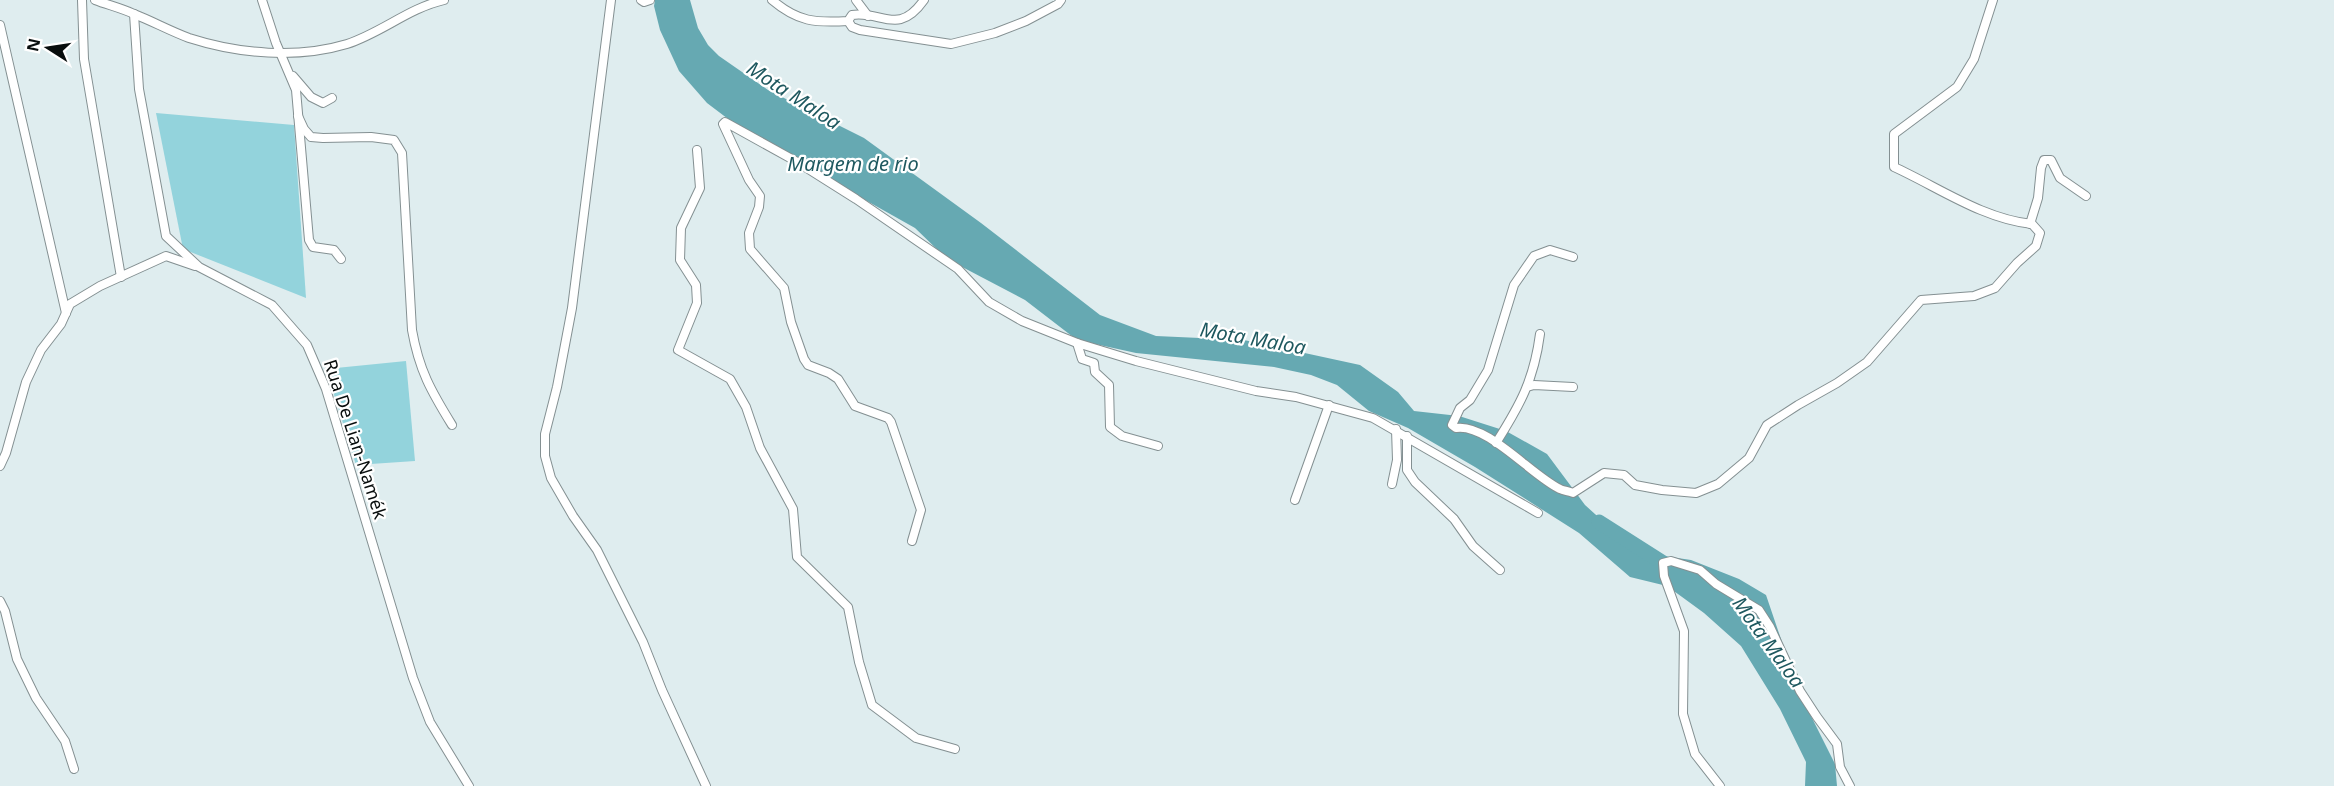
<svg xmlns="http://www.w3.org/2000/svg" width="2334" height="786" font-family="'Noto Sans',sans-serif">
<style>
.green{fill:#93d3dc}
.water{fill:#66a9b2}
.lines{fill:none;stroke-linecap:round;stroke-linejoin:round}
.river{stroke:#66a9b2;stroke-width:15}
.street-casing{stroke:#849092;stroke-width:10}
.street{stroke:#fff;stroke-width:8}
.labels{text-anchor:middle;dominant-baseline:central;stroke-width:4.5;stroke-linejoin:round;paint-order:stroke}
.street-label{font-size:18px;fill:#080d0d;stroke:#fff}
.water-label{font-size:20px;font-style:italic;fill:#1e585f;stroke:#fff}
</style>
<rect width="100%" height="100%" fill="#dfedef"/>
<g class="green">
<path d="M156,113L294,125L306,298L183,249Z"/>
<path d="M406,361L415,461L356,465L326,369Z"/>
</g>
<path class="water" d="M655,0H690L698,28L708,45L719,56L768,90L864,138L981,223L1100,315L1156,336L1244,340L1360,365L1398,392L1414,411L1459,416L1506,431L1547,454L1585,505L1637,552L1691,560L1739,579L1766,595L1799,692L1835,764L1837,786H1805L1806,762L1780,709L1741,646L1704,613L1667,586L1630,577L1579,533L1475,467L1408,428L1369,411L1337,385L1311,375L1274,367L1136,353L1077,340L1025,300L947,259L915,228L748,134L707,103L679,71L660,30L654,6Z"/>
<g class="lines">
<path class="river" d="M1599,522L1665,564"/>
<g class="street-casing">
<g id="street">
<path d="M82,0L84,59L121,277"/>
<path d="M95,0C108,5 121,8 134,14C152,21 170,31 189,38C239,54 297,59 347,44C381,33 409,8 444,0"/>
<path d="M262,0L276,43L296,90L309,240L313,247L334,250L341,259"/>
<path d="M611,0L572,308L557,387L545,434V456L551,478L573,516L597,550L643,642L662,690L706,786"/>
<path d="M641,0L644,2L650,0"/>
<path d="M772,0C798,22 815,23 848,21L852,15C881,10 898,37 924,0"/>
<path d="M856,0L868,16"/>
<path d="M134,14L139,89L166,236L199,267L272,305L307,345L326,389L413,678L430,722L469,786"/>
<path d="M848,21L852,27L860,30L951,44L995,33L1026,21L1058,4L1061,0"/>
<path d="M0,25L66,313"/>
<path d="M293,76L311,97L323,103L332,98"/>
<path d="M298,116L304,129L311,137L323,138L371,137L394,140L402,153L412,330C419,370 431,391 452,425"/>
<path d="M697,150L700,188L681,228L680,260L696,285L697,303L678,350L730,379L746,407L760,448L793,509L797,557L848,607L859,662L872,705L916,738L955,749"/>
<path d="M2030,224L2038,198L2041,168L2044,160H2051L2060,178L2086,196"/>
<path d="M1573,257L1550,250L1534,256L1514,285L1488,370L1470,400L1460,408L1452,425L1456,428C1487,423 1532,476 1560,489C1564,491 1569,491 1573,493L1604,473L1624,475L1635,485L1662,490L1696,493L1718,484L1749,458L1767,425L1798,405L1837,383L1867,362L1921,300L1974,296L1995,288L2017,263L2036,246L2040,233L2032,224C1983,219 1938,187 1894,167V134L1957,87L1974,59L1993,0"/>
<path d="M1077,343L1082,359L1094,363L1095,372L1109,385L1110,427L1122,436L1158,446"/>
<path d="M1527,387L1534,385L1573,387"/>
<path d="M1407,436V470L1415,482L1454,519L1473,546L1500,570"/>
<path d="M1496,443C1520,405 1534,380 1540,334"/>
<path d="M0,466L6,453L26,382L41,350L61,324L70,304L100,286L166,256L195,266"/>
<path d="M1392,484L1397,460L1396,429"/>
<path d="M1295,500L1329,405"/>
<path d="M912,541L921,510L891,422L888,418L855,406L838,379L829,373L808,365L804,359L791,322L784,288L750,249L749,233L759,207L760,196L749,180L723,124L725,122L799,163L856,199L958,269L989,302L1022,321L1077,343L1136,361L1256,391L1296,397L1373,418L1538,513"/>
<path d="M0,601L5,611L17,659L36,698L65,741L74,769"/>
<path d="M1720,786L1695,754L1683,714L1684,631L1664,576L1663,563L1671,561L1700,570L1716,584L1759,610L1770,627L1800,691L1817,717L1837,744L1840,767L1850,786"/>
</g>
</g>
<use href="#street" class="street"/>
</g>
<g class="labels">
<g class="street-label">
<text transform="translate(356 439) rotate(72)">Rua De Lian-Namék</text>
</g>
<g class="water-label">
<text transform="translate(794 95) rotate(33)">Mota Maloa</text>
<text x="853" y="163">Margem de rio</text>
<text transform="translate(1253 338) rotate(10)">Mota Maloa</text>
<text transform="translate(1769 642) rotate(54)">Mota Maloa</text>
</g>
</g>
<g transform="translate(48 48) rotate(282)" stroke="#ffffff" stroke-width="4.5" paint-order="stroke">
<path d="M0-4.5L10 22L0 15L-10 22Z" fill="#080d0d"/>
<text y="-9" font-size="16" font-weight="bold" text-anchor="middle" fill="#080d0d">N</text>
</g>
</svg>
